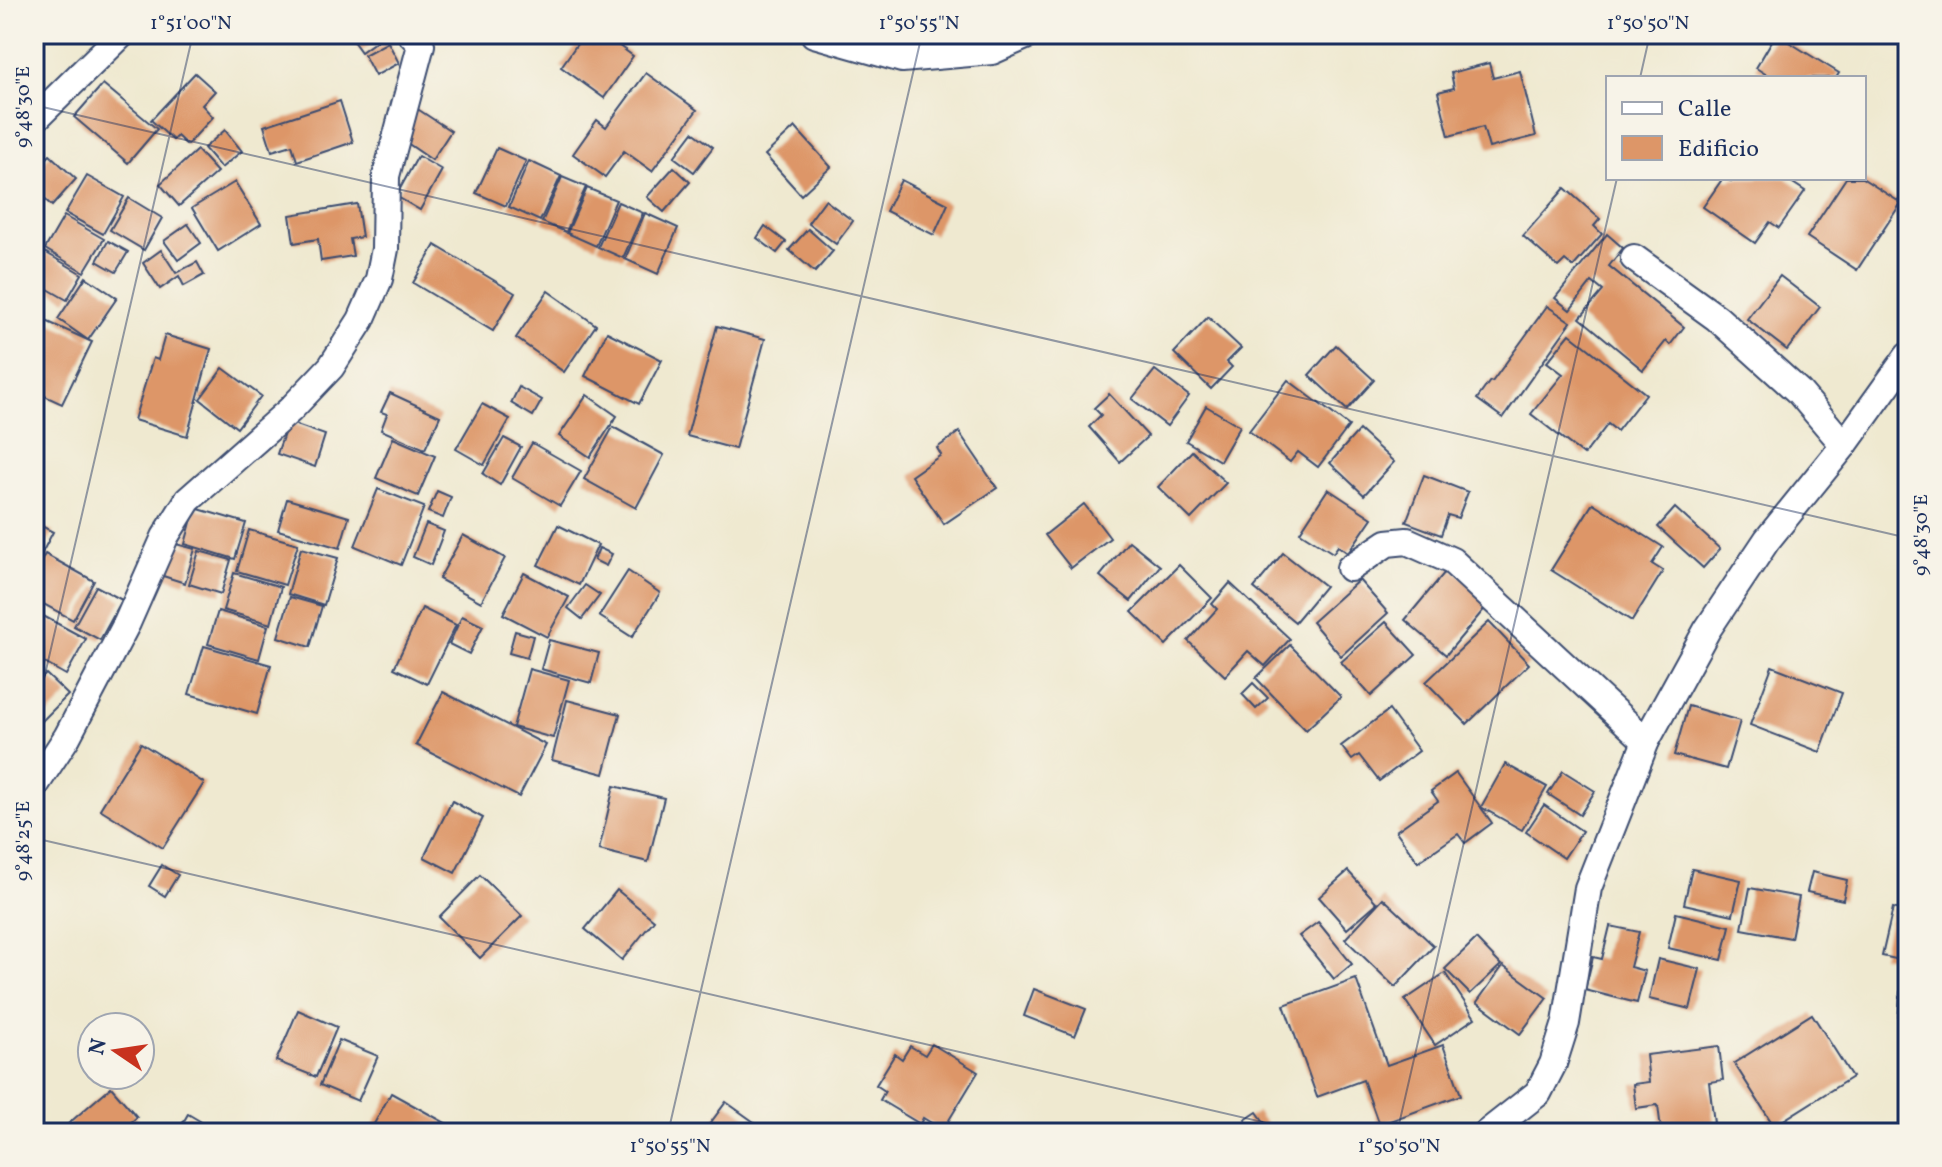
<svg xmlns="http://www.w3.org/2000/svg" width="1942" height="1167" font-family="Vollkorn,serif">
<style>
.building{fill:#dd9668}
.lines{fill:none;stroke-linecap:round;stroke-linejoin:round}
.minor-casing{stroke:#3b4b6f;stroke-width:30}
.minor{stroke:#fff;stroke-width:26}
.ticks{fill:none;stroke:#1b2f5e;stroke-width:2;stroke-opacity:0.45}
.neatline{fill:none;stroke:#1b2f5e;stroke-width:3}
.ticks-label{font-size:20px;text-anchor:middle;fill:#1b2f5e}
</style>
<rect width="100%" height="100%" fill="#f7f3e8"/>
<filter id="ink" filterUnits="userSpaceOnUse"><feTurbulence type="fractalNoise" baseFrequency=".0125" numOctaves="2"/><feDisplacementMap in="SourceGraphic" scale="16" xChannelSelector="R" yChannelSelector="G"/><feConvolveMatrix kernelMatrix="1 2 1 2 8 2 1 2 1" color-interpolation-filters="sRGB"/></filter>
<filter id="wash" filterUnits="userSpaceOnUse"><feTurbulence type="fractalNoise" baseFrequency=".006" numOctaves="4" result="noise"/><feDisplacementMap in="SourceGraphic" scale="32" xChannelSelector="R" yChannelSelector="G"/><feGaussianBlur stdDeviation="1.8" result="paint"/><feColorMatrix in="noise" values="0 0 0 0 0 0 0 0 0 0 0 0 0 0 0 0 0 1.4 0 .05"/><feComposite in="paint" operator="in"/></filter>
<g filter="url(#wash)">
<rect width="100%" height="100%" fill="#efe9d0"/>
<g id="blocks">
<g class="building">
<path d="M348,34H386L361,52Z"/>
<path d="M584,34H603L633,56L604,98L561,67Z"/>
<path d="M1776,34L1839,73L1836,78H1765L1767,75L1756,68Z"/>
<path d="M388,42L399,63L375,76L364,55Z"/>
<path d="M1489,63L1493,78L1520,71L1536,136L1489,148L1483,127L1449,136L1438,92L1454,88L1451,73Z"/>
<path d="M195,73L215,91L202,105L213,117L187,145L177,136L173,140L151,120Z"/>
<path d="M646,73L697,110L652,171L624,151L605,177L573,154L597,120L606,127Z"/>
<path d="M103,84L157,129L128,163L74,117Z"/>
<path d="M340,101L353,142L297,161L292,145L272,151L264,126Z"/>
<path d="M416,108L451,131L432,160L397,136Z"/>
<path d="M795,127L831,167L801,195L765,155Z"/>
<path d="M225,130L242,151L221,168L204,148Z"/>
<path d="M693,132L713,147L694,172L674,157Z"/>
<path d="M497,148L526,161L506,206L476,193Z"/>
<path d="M197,150L217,172L179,206L160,184Z"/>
<path d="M50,155L76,179L52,206L34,189V172Z"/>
<path d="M418,156L442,170L420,210L396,196Z"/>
<path d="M529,161L561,176L540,221L509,207Z"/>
<path d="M674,167L690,182L664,212L647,197Z"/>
<path d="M87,176L124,197L103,234L65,213Z"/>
<path d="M562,177L586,187L566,232L542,222Z"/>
<path d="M1723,178L1731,181L1733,178H1785L1805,191L1779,228L1770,222L1755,243L1703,207Z"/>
<path d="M1846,178H1862L1901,203L1857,270L1807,237Z"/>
<path d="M901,180L948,204L934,235L886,211Z"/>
<path d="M235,182L261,224L218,251L192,208Z"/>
<path d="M587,188L616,200L596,246L567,233Z"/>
<path d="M1565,188L1600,219L1594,226L1602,234L1573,267L1565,260L1558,267L1523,236Z"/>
<path d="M129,198L162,218L144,250L110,230Z"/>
<path d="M825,200L853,221L836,244L808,223Z"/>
<path d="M618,202L643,213L623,258L598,247Z"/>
<path d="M357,204L362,237L350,239L353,256L321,261L318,239L294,243L290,215Z"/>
<path d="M645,213L678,228L658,274L625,259Z"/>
<path d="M64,216L104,239L84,272L45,249Z"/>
<path d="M188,224L201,243L178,260L164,241Z"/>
<path d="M765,226L786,242L777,253L757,238Z"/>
<path d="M808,229L833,251L815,272L789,250Z"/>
<path d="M1607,234L1623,248L1609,266L1684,327L1670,345L1666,341L1643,370L1580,318L1603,291L1592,282L1570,310L1555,298Z"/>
<path d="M108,241L128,252L116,272L97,261Z"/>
<path d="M435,245L515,293L493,331L413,283Z"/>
<path d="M161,250L176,273L197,262L204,275L184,286L179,276L160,289L143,263Z"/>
<path d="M43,251L82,274L67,300L34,281V267Z"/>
<path d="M1780,276L1820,307L1787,350L1747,319Z"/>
<path d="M86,277L117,298L88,340L58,319Z"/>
<path d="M548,291L596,325L564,372L516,338Z"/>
<path d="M1547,306L1571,322L1503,418L1477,399L1490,381L1492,382Z"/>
<path d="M1208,317L1241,348L1227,362L1232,367L1211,389L1174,353Z"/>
<path d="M46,321L92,342L62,404L34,391V348Z"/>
<path d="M717,326L765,339L735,449L687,436Z"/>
<path d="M607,332L662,360L639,404L585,376Z"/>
<path d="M1570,334L1646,394L1617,431L1608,424L1584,455L1531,414L1563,374L1547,362Z"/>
<path d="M165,335L211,349L187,436L134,420L153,358L158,360Z"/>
<path d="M1336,345L1374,380L1347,410L1309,375Z"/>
<path d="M223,368L261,396L237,428L200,399Z"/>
<path d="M1155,370L1189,396L1167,426L1132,399Z"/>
<path d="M1288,380L1349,426L1318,467L1298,452L1290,462L1249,431Z"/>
<path d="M519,387L542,400L533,416L511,403Z"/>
<path d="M390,393L440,416L425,449L381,430L387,414L381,412Z"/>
<path d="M1109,394L1148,436L1120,462L1089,427L1101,415L1094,408Z"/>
<path d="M587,395L617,416L590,457L559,436Z"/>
<path d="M482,404L510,419L484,465L456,449Z"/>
<path d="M1206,406L1240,426L1220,461L1186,441Z"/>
<path d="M288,422L325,435L315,467L277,454Z"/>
<path d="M613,427L664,455L636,508L584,479Z"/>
<path d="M1359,430L1394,462L1364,495L1330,463Z"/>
<path d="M959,432L997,488L944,524L911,476L941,455L937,448Z"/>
<path d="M393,438L435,456L418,496L376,478Z"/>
<path d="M504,438L521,447L500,485L483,474Z"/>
<path d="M532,443L581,471L560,506L512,478Z"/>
<path d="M1192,451L1226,483L1191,519L1158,487Z"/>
<path d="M1424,475L1468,492L1458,518L1448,515L1441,535L1406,522Z"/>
<path d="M378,489L424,507L401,565L355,546Z"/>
<path d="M1328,489L1372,518L1348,553L1338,546L1333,553L1300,532Z"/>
<path d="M437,491L451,497L443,518L428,512Z"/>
<path d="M287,499L349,517L340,548L278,530Z"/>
<path d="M1593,503L1663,547L1652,564L1663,571L1632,621L1551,570Z"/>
<path d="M1084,504L1110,538L1071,568L1045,535Z"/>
<path d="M195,508L246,523L235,559L185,544Z"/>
<path d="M1675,508L1720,549L1703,568L1658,527Z"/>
<path d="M34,522L53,532L34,568Z"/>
<path d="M426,524L444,531L431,565L413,557Z"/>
<path d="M558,525L598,545L579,585L538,565Z"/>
<path d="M249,530L298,544L285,585L237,571Z"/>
<path d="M463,535L505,558L481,602L439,579Z"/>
<path d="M1129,541L1160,566L1131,601L1100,576Z"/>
<path d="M172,543L195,549L185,583L163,576Z"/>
<path d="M301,548L338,558L324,605L288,594Z"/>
<path d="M599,548L612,554L606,566L594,560Z"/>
<path d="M199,551L231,560L221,594L189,584Z"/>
<path d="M1283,553L1325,586L1295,622L1254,588Z"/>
<path d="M45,554L94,581L73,620L34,599V574Z"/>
<path d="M1179,565L1212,598L1166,645L1132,612Z"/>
<path d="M1450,566L1491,601L1446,655L1405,620Z"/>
<path d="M628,571L660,593L632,637L599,616Z"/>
<path d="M234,573L281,587L271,624L223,610Z"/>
<path d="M524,573L569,597L547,637L503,614Z"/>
<path d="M1359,580L1388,613L1341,656L1312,622Z"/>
<path d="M1230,583L1290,639L1265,666L1248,651L1225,676L1188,641L1217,609L1212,604Z"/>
<path d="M585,585L600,595L582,619L568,608Z"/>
<path d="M96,586L122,600L100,640L74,626Z"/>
<path d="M290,597L322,606L310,647L278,637Z"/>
<path d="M422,608L456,625L427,684L394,668Z"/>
<path d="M34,611L86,639L66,675L34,657Z"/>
<path d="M218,611L268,626L259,659L208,644Z"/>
<path d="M462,616L483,626L469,654L449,644Z"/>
<path d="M1386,622L1416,655L1371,696L1341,662Z"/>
<path d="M1489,622L1529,664L1467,724L1426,682Z"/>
<path d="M515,631L533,636L527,658L509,653Z"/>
<path d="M549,640L599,653L591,683L541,669Z"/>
<path d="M1290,645L1341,697L1306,730L1256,678Z"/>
<path d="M204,646L271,665L257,714L189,694Z"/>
<path d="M1772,666L1842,693L1820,752L1750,725Z"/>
<path d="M529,669L569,680L553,738L513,727Z"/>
<path d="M46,674L68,695L34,729V686Z"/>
<path d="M1253,683L1268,698L1256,709L1242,694Z"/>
<path d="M443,692L546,745L519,797L416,745Z"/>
<path d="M567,700L620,714L604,774L552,760Z"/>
<path d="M1688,706L1740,721L1726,769L1674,755Z"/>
<path d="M1389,710L1419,751L1379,781L1359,755L1352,760L1341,746Z"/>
<path d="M141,743L204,783L163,848L100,809Z"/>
<path d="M1505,764L1547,787L1522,830L1481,807Z"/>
<path d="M1563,771L1595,791L1580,815L1548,794Z"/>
<path d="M1456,773L1492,823L1465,843L1458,834L1418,862L1396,831L1438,801L1431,791Z"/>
<path d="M614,786L664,798L648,862L599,850Z"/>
<path d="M452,801L483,818L455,873L424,857Z"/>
<path d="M1544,805L1582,831L1564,858L1526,832Z"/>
<path d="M162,865L178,875L165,896L149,886Z"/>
<path d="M1692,869L1741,880L1733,915L1684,904Z"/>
<path d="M1348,871L1377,903L1347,929L1319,897Z"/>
<path d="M1812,872L1847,880L1843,900L1807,892Z"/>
<path d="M480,875L522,916L480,958L439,917Z"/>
<path d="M1750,888L1799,897L1791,938L1742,929Z"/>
<path d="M617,890L654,920L622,960L585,929Z"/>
<path d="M1383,898L1434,946L1395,987L1345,939Z"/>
<path d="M1893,908L1908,912V948L1905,961L1882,956Z"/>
<path d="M1676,913L1730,926L1722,960L1668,948Z"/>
<path d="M1318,922L1352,964L1334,979L1299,936Z"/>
<path d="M1610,926L1639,932L1630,967L1645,971L1637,1003L1585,990L1593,957L1602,959Z"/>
<path d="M1476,939L1501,965L1470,994L1445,969Z"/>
<path d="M1658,959L1700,969L1690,1009L1649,999Z"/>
<path d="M1503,966L1547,998L1520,1034L1477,1002Z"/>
<path d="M1445,973L1475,1018L1435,1045L1405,1000Z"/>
<path d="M1356,979L1387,1065L1443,1045L1461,1095L1379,1125L1363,1080L1317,1097L1284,1005Z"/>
<path d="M1034,989L1086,1009L1075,1036L1024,1016Z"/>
<path d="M1900,992L1908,993V1026L1898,1025Z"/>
<path d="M298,1010L337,1027L316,1077L276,1061Z"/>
<path d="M1812,1014L1852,1077L1774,1126L1734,1063Z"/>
<path d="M339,1040L378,1056L358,1101L320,1085Z"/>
<path d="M932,1044L978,1072L943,1130L923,1118L920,1124L880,1100L885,1091L876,1085L895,1054L902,1059L910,1046L925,1055Z"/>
<path d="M1719,1046L1723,1080L1709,1082L1714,1123L1661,1130L1658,1105L1636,1108L1633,1084L1649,1082L1646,1055Z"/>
<path d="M1908,1078V1123H1906L1901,1079Z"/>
<path d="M111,1087L137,1117L119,1133H76L68,1124Z"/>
<path d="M391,1093L449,1125L445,1133H369Z"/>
<path d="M726,1102L754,1122L746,1133H703Z"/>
<path d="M1257,1112L1272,1133H1254L1245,1120Z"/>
<path d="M188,1114L220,1133H177Z"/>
</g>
</g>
</g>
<g filter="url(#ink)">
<use href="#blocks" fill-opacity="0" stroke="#3b4b6f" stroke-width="2"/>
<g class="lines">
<g class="minor-casing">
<g id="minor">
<path d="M814,34L902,59L992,51L1030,34"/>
<path d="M34,120L122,34"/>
<path d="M1634,258L1717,318L1799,392L1844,445"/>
<path d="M1350,568L1387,543L1407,541L1452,561L1646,741"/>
<path d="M34,787L67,737L127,623L165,537L188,500L290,410L331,367L361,320L379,279L385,249L386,176L421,45L411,34"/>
<path d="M1487,1133L1538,1093L1553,1064L1566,1023L1588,888L1646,741L1707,630L1767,540L1844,445L1908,356"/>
</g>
</g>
<use href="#minor" class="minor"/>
</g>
</g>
<path class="ticks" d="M1640,78L1650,34M34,105L1908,538M34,722L193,34M34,838L1310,1133M668,1133L922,34M1397,1133L1617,178"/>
<rect width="1942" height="1167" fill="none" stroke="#f7f3e8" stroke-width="88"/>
<rect x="1606" y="76" width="260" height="104" fill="#f7f3e8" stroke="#9fa5b1" stroke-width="2"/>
<rect x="1622" y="102" width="40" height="12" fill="#ffffff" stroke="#9fa5b1" stroke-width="2"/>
<text x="1678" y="116" font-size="24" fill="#1b2f5e">Calle</text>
<rect x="1622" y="136" width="40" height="24" fill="#dd9668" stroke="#9fa5b1" stroke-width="2"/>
<text x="1678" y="156" font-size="24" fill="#1b2f5e">Edificio</text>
<g transform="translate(116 1051) rotate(283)"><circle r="38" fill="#f7f3e8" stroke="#9fa5b1" stroke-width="2"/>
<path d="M0-6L14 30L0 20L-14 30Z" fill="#c8321e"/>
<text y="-12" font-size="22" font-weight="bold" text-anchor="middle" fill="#1b2f5e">N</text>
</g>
<rect x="44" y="44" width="1854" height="1079" class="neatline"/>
<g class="ticks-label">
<text x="191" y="29">1°51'00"N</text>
<text x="919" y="29">1°50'55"N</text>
<text x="1648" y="29">1°50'50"N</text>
<text transform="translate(22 107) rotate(-90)" y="7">9°48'30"E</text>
<text transform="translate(1920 535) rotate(-90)" y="7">9°48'30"E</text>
<text transform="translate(22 841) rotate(-90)" y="7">9°48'25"E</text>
<text x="670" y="1152">1°50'55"N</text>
<text x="1399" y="1152">1°50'50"N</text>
</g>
</svg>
